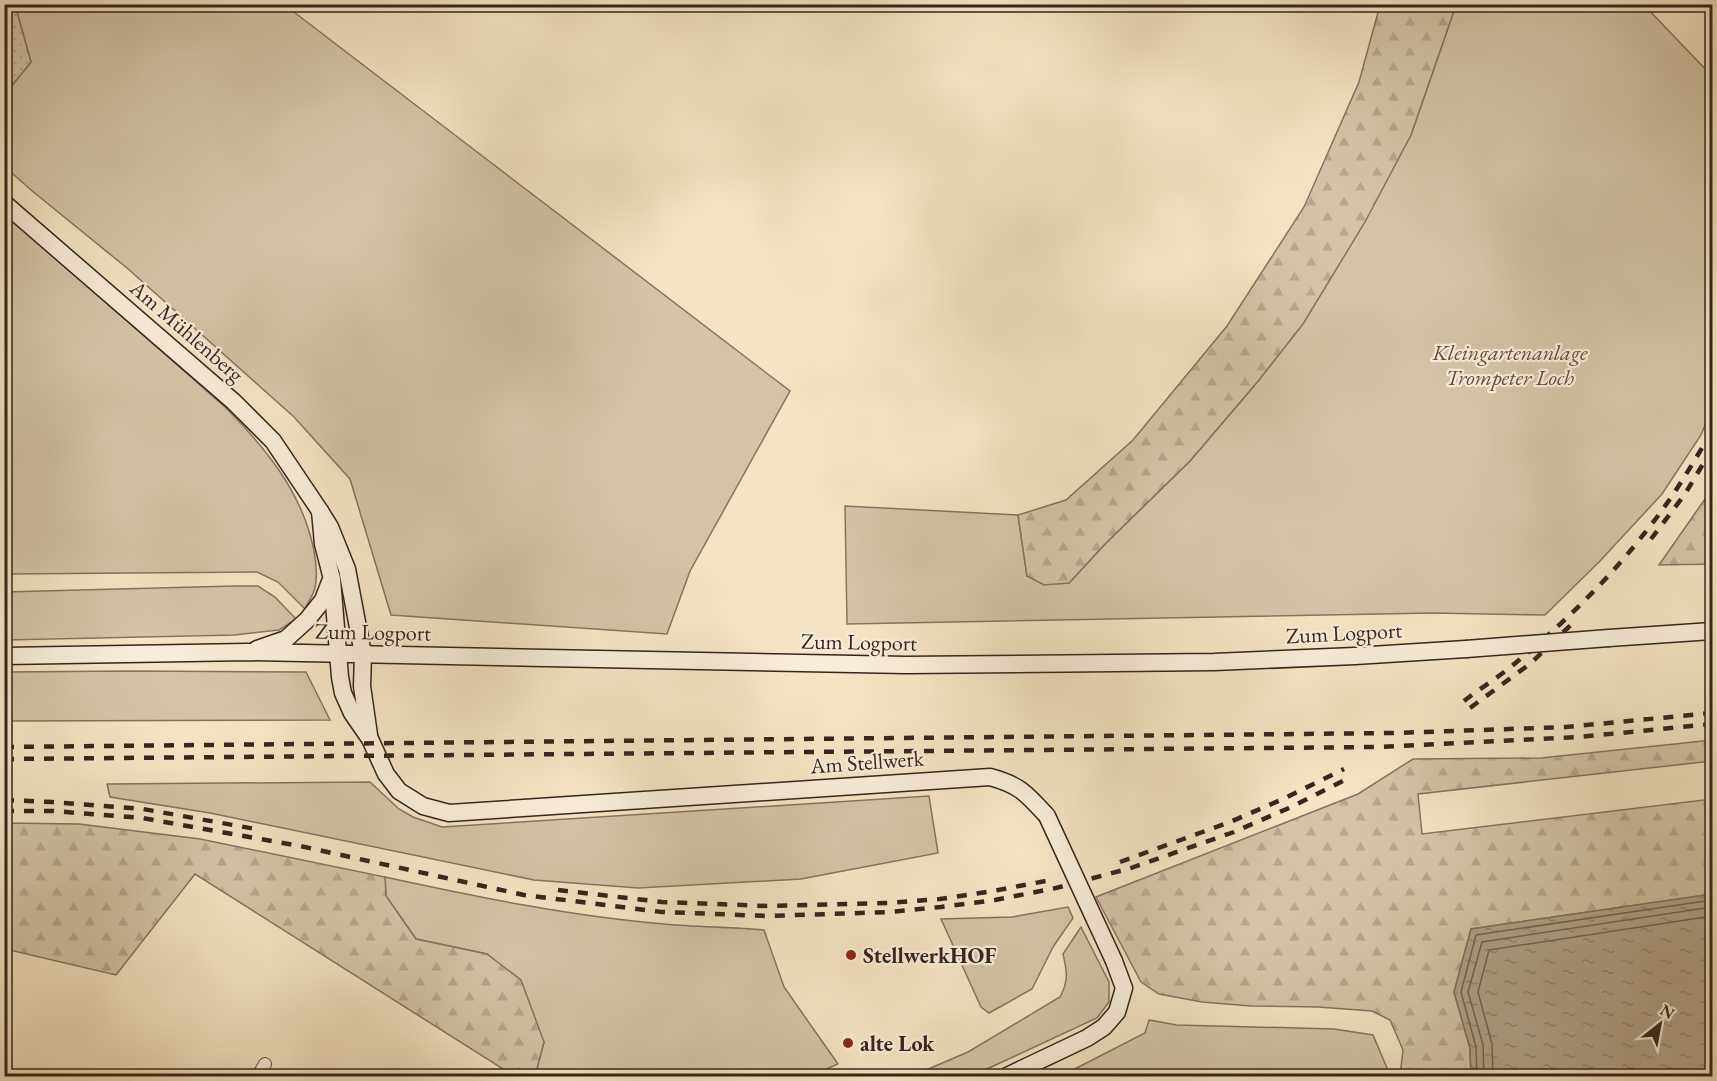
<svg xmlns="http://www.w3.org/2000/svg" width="1717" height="1081" font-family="'EB Garamond',serif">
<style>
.green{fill:#d4c4a7;stroke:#847462;stroke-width:1.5}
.forest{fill:url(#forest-firs);stroke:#847462;stroke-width:1.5}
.park{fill:url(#park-dots);stroke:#847462;stroke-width:1.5}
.water{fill:url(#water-ripples);stroke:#80715f;stroke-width:1.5}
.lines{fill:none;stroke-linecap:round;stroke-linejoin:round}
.shore{stroke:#746454;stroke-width:1.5}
.street-casing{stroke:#645546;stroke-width:14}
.secondary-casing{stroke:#34251d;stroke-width:19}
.street{stroke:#f8edd8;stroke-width:12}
.secondary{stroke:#f8edd8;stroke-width:16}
.rail{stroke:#34251d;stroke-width:4.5;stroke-dasharray:10 10;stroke-linecap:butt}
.secondary-bridge-casing{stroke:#34251d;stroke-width:19;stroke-linecap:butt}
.secondary-bridge{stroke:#f8edd8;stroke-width:16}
.poi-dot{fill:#8f2418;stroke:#f8edd8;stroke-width:2}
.labels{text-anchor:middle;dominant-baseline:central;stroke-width:4.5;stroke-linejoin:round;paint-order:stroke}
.street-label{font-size:22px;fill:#34251d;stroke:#f8edd8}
.park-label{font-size:22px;font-style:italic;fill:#5c4d40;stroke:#f8edd8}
.poi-label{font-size:22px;font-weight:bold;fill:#34251d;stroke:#f8edd8;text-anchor:start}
</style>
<defs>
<pattern id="forest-firs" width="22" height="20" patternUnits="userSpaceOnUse" patternTransform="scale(1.5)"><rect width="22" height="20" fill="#d4c4a7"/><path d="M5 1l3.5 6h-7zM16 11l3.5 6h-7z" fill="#b7a88f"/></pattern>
<pattern id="park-dots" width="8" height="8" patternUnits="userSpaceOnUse" patternTransform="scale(1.5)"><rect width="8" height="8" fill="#d4c4a7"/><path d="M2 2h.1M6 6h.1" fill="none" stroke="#b7a88f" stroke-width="1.8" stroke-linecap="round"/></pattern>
<pattern id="water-ripples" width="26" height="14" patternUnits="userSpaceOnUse" patternTransform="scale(1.5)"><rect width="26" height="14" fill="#b3a38b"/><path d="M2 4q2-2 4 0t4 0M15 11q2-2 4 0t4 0" fill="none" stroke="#928571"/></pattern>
</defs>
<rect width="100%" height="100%" fill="#f5e4c3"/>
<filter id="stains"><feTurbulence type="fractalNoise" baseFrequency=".00333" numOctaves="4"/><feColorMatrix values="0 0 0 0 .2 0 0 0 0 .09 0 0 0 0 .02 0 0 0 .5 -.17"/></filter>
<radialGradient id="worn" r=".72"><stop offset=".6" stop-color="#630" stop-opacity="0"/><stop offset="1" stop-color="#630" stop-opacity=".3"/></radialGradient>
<g class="green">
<path d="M15,5H286V6L790,391L690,571L667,634L391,615L350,479L294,417L127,268L31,190L5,167V94L31,62Z"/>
<path d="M1456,5H1644L1712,76V408L1701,435L1662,494L1600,561L1545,615L1433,613L847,624L845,506L1018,515L1027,576L1069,583L1105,544L1190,461L1259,380L1411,135Z"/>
<path d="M5,213L225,407C265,447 303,493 314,551C316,563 318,576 315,588C313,595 308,602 305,609L278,582L257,572L5,574Z"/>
<path d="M234,586H258L275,597L296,619L279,630L235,635L5,640L4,592Z"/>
<path d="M131,671L306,672L330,720L5,721V672Z"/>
<path d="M370,782L399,809L413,817L442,827L929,796L938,853L801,879L638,888L534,880L210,813L110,797L107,784Z"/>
<path d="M385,877C477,897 570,916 664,924C697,927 731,927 764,930L784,987L838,1064L810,1076H535L544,1042L487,954L416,939L386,896Z"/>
<path d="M1068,907L1073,918L1053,947L1032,989L989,1013L981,1007L941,919L1012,917Z"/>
<path d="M1081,927L1109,982V1002L1097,1018L972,1076H912L968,1052L1060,997C1069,980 1067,972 1063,954Z"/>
<path d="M1149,1020L1177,1025L1334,1029L1373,1035L1387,1068L1385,1076H1061L1145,1033Z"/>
</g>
<g class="forest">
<path d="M1380,5H1456L1411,135L1365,222L1303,324L1259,380L1190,461L1105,544L1069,583L1044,585L1027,576L1018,515L1066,500L1133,440L1227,326L1304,207L1359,82Z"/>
<path d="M1712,489V564L1659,565Z"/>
<path d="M1712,740V761L1418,794L1422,834L1712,799V894L1471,929L1454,992L1470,1048L1471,1076H1400L1403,1050L1390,1020L1372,1011L1318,1007L1251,1006L1202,1002L1159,994L1141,982L1096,897L1358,794L1413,759L1541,758Z"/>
<path d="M5,823L79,824L200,839L385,877L386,896L416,939L487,954L521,980L544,1042L535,1076H514L195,874L116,975L5,949Z"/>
</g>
<path class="park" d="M5,4L15,5L31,62L5,94Z"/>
<path class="water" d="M1712,894V1076H1471L1470,1048L1454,992L1471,929Z"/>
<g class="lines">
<g class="shore">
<path d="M1477,1076L1476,1047L1461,992L1476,935L1712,900"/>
<path d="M1484,1076L1483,1045L1468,992L1482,942L1712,907"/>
<path d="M1493,1076L1492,1044L1478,992L1489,950L1712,916"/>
</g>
<g class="street-casing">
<path id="street" d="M258,1076L265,1064"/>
</g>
<g class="secondary-casing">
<g id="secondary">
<path d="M4,203L234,402L273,441L320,511L330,527L347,569L363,654L362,686L369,735"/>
<path d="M320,511L323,544L332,579L340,677L343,693L352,713L370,739L386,774L399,791L423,806L449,813L990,777C1020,785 1027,794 1047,816"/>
<path d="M1609,638L1712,631"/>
<path d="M257,649L286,639L307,620L323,600L330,582"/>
<path d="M4,656L248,652L906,665L1214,662L1355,656L1466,649"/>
<path d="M1007,1076L1087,1038L1104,1027L1117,1012L1124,988L1114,961"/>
</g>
</g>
<use href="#street" class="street"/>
<use href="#secondary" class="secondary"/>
<g class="rail">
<path d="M1711,4L1712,6"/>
<path d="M1651,539L1685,494L1712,449"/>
<path d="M1464,701C1482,687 1502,675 1519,660C1565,622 1610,578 1647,530C1672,499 1692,465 1712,431"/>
<path d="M1470,708L1531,663L1576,620"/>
<path d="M4,747L1396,733L1566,727L1712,713"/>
<path d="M4,759L1378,747L1579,737L1712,724"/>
<path d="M4,800L52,802L143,809L261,830"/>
<path d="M4,811H53L142,818L300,846L524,895L662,912L768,916L890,912L941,907L995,900L1056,888L1131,868L1234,832L1289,808L1349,778"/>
<path d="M1120,862L1230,822L1283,799L1344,769"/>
<path d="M558,890L662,902L767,906L888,903L940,899L993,891L1051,880"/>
</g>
<g class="secondary-bridge-casing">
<g id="secondary-bridge">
<path d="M1466,649L1609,638"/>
<path d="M1047,816L1114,961"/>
</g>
</g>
<use href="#secondary-bridge" class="secondary-bridge"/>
</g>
<g class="poi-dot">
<circle cx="851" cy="955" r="6"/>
<circle cx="848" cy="1043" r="6"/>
</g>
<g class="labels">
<g class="street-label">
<text transform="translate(187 331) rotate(41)">Am Mühlenberg</text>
<text transform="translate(373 632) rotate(1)">Zum Logport</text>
<text transform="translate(1344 633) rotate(-3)">Zum Logport</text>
<text transform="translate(859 642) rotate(1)">Zum Logport</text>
<text transform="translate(867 762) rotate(-4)">Am Stellwerk</text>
</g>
<g class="park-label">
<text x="1510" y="352">Kleingartenanlage<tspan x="1510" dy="25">Trompeter Loch</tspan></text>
</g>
<g class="poi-label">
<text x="863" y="955">StellwerkHOF</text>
<text x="860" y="1043">alte Lok</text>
</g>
</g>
<rect width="1717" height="1081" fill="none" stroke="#f5e4c3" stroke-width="24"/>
<rect x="6" y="6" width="1705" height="1069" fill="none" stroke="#34251d" stroke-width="3"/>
<rect x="12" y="12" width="1693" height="1057" fill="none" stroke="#34251d" stroke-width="1.5"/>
<g transform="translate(1660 1024) rotate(31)" stroke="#f8edd8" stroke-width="4.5" paint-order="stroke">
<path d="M0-4.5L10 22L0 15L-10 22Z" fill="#34251d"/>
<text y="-9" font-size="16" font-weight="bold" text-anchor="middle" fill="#34251d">N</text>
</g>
<rect width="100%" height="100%" filter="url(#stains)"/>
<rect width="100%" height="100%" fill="url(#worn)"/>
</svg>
